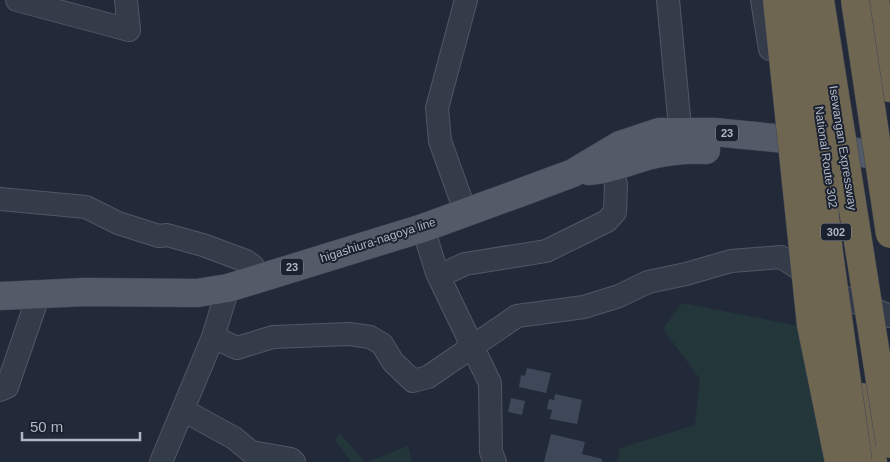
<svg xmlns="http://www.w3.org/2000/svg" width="890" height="462" font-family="Arial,sans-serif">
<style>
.green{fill:#23363a}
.building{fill:#3e4859}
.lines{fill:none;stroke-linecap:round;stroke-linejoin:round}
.minor-casing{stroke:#505764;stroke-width:24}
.major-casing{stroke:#3e4552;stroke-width:29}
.highway-casing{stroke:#404754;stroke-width:29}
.minor{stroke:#353c49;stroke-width:22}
.major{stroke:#535b69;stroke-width:28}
.highway{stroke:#6f6652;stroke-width:28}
.highway-bridge-casing{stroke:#404754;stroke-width:29;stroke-linecap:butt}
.highway-bridge{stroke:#6f6652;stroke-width:28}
.labels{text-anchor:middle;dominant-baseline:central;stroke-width:4;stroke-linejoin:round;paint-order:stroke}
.shield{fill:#1b212e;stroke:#838a98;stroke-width:1}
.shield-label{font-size:11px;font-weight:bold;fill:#b0b7c5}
.street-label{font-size:12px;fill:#b0b7c5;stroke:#1b212e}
</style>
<rect width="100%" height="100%" fill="#222a39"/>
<g class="green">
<path d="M682,303L799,326L827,462H617L620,448L695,425L700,379L663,329Z"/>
<path d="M340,433L365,462H351L335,440Z"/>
<path d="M408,446L412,462H368Z"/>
</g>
<g class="building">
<path d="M527,368L551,373L546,393L519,387L521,375L525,376Z"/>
<path d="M555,394L582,400L577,424L550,419L552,410L547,409L549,399L554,400Z"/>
<path d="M511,398L525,401L522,415L508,412Z"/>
<path d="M551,434L585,442L582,454L602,459V462H544Z"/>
</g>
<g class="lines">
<g class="minor-casing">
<g id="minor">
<path d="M17,0L129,30L126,0"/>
<path d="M668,0L682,148"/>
<path d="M762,0L770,49"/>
<path d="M0,199L86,207L118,223L159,236L167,235L203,245L246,261L253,266L259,278"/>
<path d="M465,211L440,141L437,108L466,0"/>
<path d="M423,228L437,273L490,383L491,452L495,462"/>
<path d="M439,276L465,264L546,251L607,221L615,212L616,185L612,169"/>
<path d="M213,337L237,348L273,337L349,334L370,337L382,344L393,362L413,381L428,377L517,316L584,307L619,296L648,282L686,274L731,261L781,257L843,297L890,316"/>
<path d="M0,390L7,387L39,294"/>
<path d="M183,410L234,438L251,452L291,459L294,462"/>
<path d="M161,462L213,337L228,288"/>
</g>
</g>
<g class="major-casing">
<g id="major">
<path d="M589,171C612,169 626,162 647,156C667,151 685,149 706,150"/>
<path d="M0,296L85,292L197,293L228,288L423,228L522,192L573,173L620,145L659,132H714L785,139L890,158"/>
</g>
</g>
<g class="highway-casing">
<g id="highway">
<path d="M875,0L890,88"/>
<path d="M861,397L873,462"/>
</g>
</g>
<use href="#minor" class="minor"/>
<use href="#major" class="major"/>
<use href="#highway" class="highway"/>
<g class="highway-bridge-casing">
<g id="highway-bridge">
<path d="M777,0L811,325L839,462"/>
<path d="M801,0L829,253L858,462"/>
<path d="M820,0L890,444"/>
<path d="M855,0L890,234"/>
</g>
</g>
<use href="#highway-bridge" class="highway-bridge"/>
</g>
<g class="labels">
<g class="shield">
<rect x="716" y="124.5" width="22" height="17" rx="4"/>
<rect x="821" y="223.5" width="30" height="17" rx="4"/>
<rect x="281" y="258.5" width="22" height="17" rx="4"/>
</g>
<g class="shield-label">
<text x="727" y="133">23</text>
<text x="836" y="232">302</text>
<text x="292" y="267">23</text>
</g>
<g class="street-label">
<text transform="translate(843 148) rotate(81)">Isewangan Expressway</text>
<text transform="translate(826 157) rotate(82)">National Route 302</text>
<text transform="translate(378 240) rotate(-18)">higashiura-nagoya line</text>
</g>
</g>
<path d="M22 432v8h118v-8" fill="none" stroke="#b0b7c5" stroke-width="2.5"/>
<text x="30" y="432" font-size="15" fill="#b0b7c5" stroke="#1b212e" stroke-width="4" paint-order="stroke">50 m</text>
</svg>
